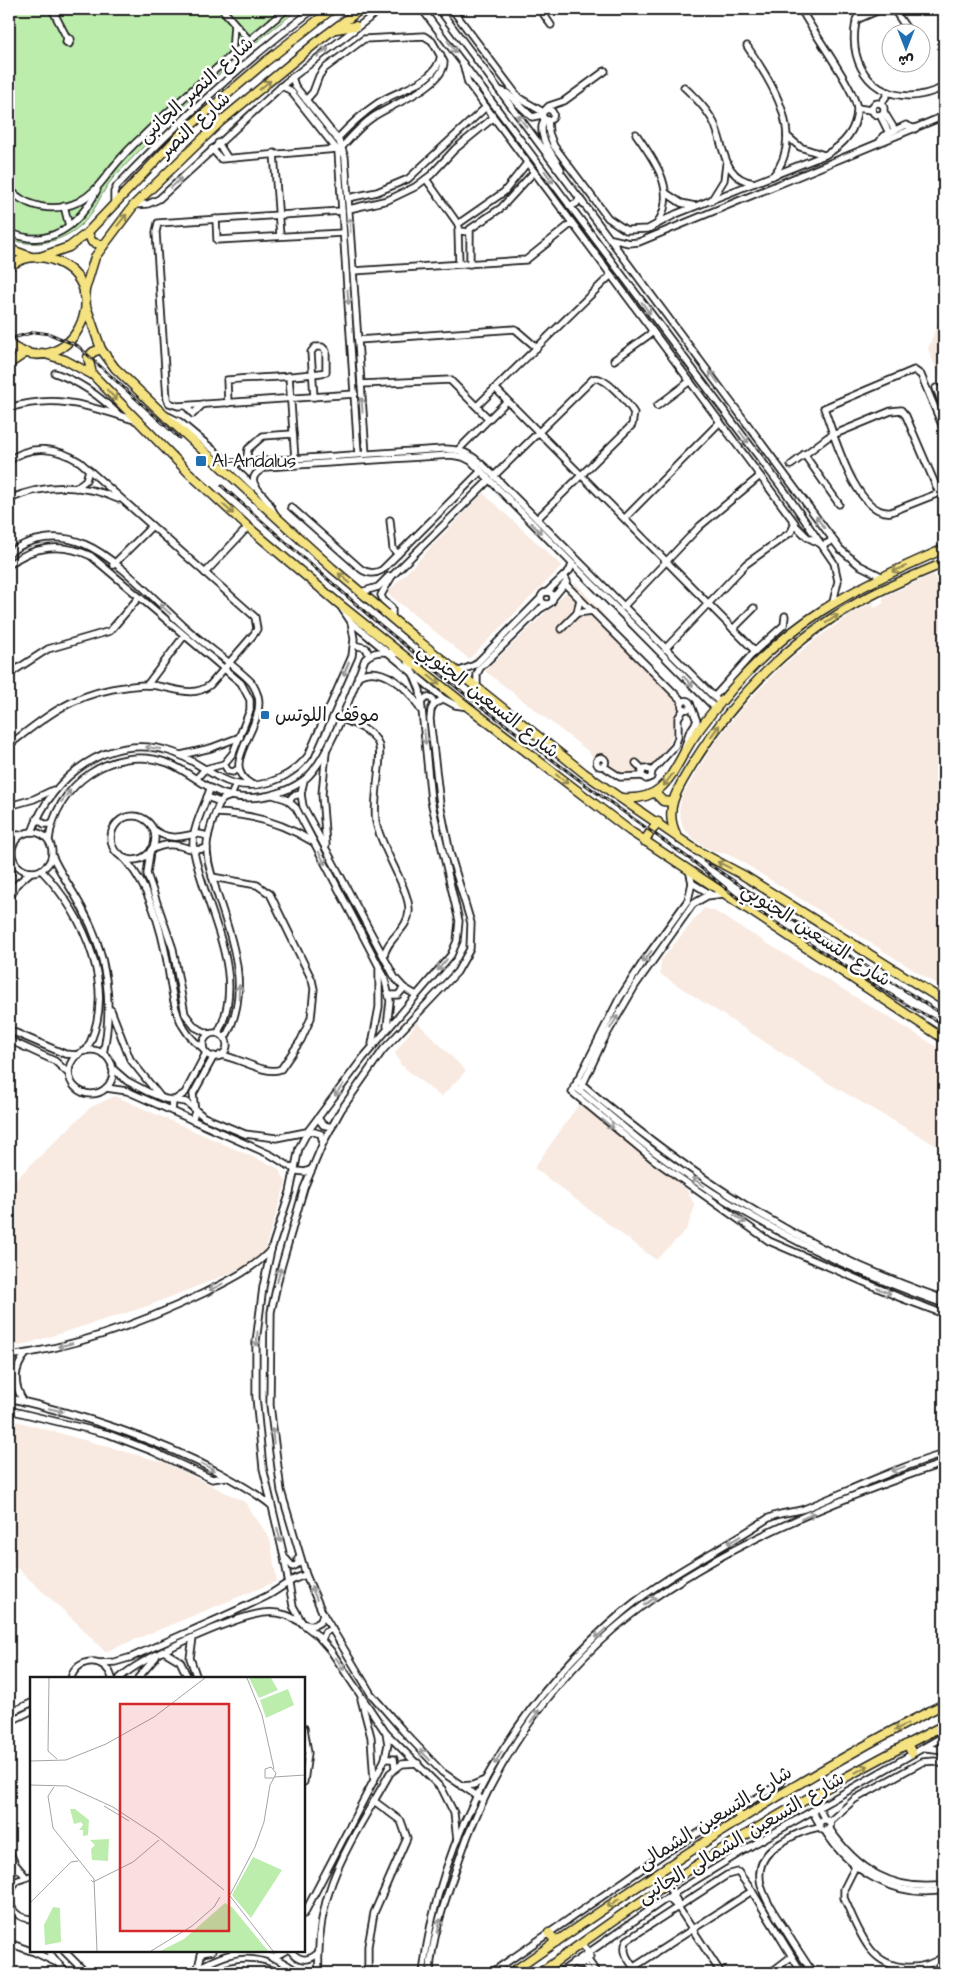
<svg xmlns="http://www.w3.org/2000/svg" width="953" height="1982" font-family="'Architects Daughter','Playpen Sans Arabic',sans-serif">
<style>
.built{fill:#f8eae1}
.green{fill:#bcedad;stroke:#6c8464}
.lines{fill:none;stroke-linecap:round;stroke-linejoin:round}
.minor-casing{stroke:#1c1c1c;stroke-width:9}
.major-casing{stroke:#1c1c1c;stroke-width:11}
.minor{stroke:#fff;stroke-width:5.5}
.major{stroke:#f5e382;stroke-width:8}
.rail-casing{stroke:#1c1c1c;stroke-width:3}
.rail{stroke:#fff;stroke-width:1;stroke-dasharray:4;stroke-linecap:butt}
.oneway{stroke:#999}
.oneway2{stroke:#938954}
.poi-dot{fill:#1f6fb2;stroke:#fff;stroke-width:2}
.labels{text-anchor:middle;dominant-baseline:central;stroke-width:5;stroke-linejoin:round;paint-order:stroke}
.street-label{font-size:19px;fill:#1c1c1c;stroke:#fff}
.poi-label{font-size:19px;fill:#1c1c1c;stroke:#fff;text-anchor:start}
.inset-road{fill:none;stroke:#a4a4a4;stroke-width:1}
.view{fill:#d62828;fill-opacity:0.15;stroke:#d62828;stroke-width:2.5}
.inset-edge{fill:none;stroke:#1c1c1c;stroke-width:2.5}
</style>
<rect width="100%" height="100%" fill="#fff"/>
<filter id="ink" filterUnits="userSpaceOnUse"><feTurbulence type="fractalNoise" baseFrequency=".02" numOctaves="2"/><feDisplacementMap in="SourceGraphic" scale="10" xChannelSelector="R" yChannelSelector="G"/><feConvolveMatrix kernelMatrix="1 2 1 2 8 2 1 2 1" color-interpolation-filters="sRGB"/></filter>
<g filter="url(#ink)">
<g class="built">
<path d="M944,307V387L928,349Z"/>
<path d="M483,493L562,566L469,659L387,593Z"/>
<path d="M934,574L936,580L944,579V989L739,860L727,854L714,852L698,843L683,828L679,811L682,796L713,745L741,709L780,668L817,638L853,613L875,601L873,605L875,608L884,603L882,600L885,596Z"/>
<path d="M576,583L680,701L672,736L660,768L641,781L627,783L605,774L588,751L485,671Z"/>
<path d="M704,908L714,911L944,1051V1150L828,1083L660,974L661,960Z"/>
<path d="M417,1022L466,1071L441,1097L401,1065L395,1053Z"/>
<path d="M115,1096L278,1168L286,1182L261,1261L145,1307L23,1345L9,1347V1182L16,1179L91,1107Z"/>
<path d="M579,1104L687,1190L695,1206L687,1229L656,1260L534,1168Z"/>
<path d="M9,1419L166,1463L245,1502L270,1539L277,1581L105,1652L78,1624L18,1569L9,1567Z"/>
</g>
<path class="green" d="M9,9H299C232,58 171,117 114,177C100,192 97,212 80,226C60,243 33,248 9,239Z"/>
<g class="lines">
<g class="minor-casing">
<g id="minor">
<path d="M52,9L67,38L71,39L69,44L66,42L67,38"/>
<path d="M222,9L249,40"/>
<path d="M422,9L786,493L834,563L838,581L833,602"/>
<path d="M439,9L840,549L859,565L881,576"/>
<path d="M452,9L519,98L543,112"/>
<path d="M540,9L551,25"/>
<path d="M860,9C844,49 862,96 910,96C922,96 933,92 944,87"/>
<path d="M895,11L909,32"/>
<path d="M856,20L879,10L896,12"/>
<path d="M747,46C771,82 807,135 773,176"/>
<path d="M232,54L234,24"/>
<path d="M463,63L468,83L611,275"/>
<path d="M292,77L295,86L339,141L345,157L366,454"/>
<path d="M281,86L290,90L338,151L358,454"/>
<path d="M684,87C696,98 707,109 714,123C725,147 722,179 755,183"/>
<path d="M499,90L507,93L532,117L542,115"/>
<path d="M306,100L313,92L319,76L324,69L364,39L424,36L432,41L444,62C444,86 390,105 373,117C361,125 352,136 342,147"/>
<circle cx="878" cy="109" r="6"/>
<path d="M881,104L889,92"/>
<path d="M857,108L871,110"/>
<path d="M546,109L549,106L564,101L605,71"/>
<circle cx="548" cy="115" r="5.5"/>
<path d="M884,112L895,130"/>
<path d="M880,115L889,133"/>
<path d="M545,119C534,134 554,156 561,169"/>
<path d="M548,120L549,133L554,146L608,218L626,230L648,229L676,214L825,155C842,146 856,132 857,110C857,91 811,30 801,9"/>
<path d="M636,134C654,160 678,191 658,222"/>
<path d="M787,136L800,147L824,155"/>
<path d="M337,139C350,125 363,113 378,103C397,90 437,83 441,55"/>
<path d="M218,143L227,157"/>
<path d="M879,143L883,136L906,125L915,129"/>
<path d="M212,149L221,159L337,149"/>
<path d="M274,153L280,236"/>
<path d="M426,179L458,224"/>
<path d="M9,188C25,208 55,213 78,202C96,193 103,179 115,165C124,154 134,144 144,135C190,90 238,49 287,9"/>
<path d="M666,193L681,203L695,206"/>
<path d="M348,198L377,192L408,179L486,107"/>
<path d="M711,201L724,180L726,164"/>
<path d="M114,204V192L117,186C178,122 243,62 314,9"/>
<path d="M134,205L148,204L159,199L285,83L381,9"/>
<path d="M569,205L576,204L580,198"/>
<path d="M64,206L69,226"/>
<path d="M349,209L388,200L415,187L431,175L455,149L493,118"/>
<path d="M342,211L158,223L156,232L167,399L169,403L178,406L355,394"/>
<path d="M216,219L217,240L343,233"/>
<path d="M458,230L459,264"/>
<path d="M9,232C49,251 80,224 97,190"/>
<path d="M469,232L460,231L458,224L504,192L527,163"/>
<path d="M612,239L629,243L639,242L944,116"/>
<path d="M470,264V229L501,208L534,172"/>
<path d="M353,271L526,260L572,223"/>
<path d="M358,340L515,329L537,348"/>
<path d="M614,360L653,332"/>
<path d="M55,373C81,382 100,396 119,415"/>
<path d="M289,376L295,459"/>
<path d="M361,384L450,380L488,418"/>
<path d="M495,388L755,651"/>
<path d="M936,388L944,408"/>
<path d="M228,403L227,380C259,377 294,378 326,372V351L322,347H315L311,352L314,397"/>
<path d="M186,406L193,414L203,404"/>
<path d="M477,406L611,275L795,523L791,532L746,564L665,649"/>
<path d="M657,406L690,381"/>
<path d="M9,408C59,393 90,407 138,421"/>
<path d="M168,416L180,422L228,462L232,463L443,449C467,448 478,460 494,476L720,703"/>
<path d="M944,430L921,375L914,370L824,408C834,434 856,517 891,512L944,491"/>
<path d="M459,449L507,401"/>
<path d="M804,454L839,504"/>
<path d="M247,456L248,449L263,436L293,434"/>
<path d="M9,461C30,443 58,448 80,462L255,617L257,629L254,634L210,685C191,700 169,685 147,685C136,685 124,687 112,689C67,698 44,718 9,745"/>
<path d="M228,462L254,487"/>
<path d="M791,465L828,437L891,411L901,410L906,416L939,493"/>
<path d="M494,476L593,379C604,374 628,403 634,413L632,425L537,519"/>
<path d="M76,488L86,480L89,470"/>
<path d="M9,499C44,484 83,483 118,499"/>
<path d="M291,507L361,569C368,574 375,574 382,570L481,471"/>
<path d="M275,514C272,510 270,504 267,500C258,488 242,479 266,467L451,455L463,457L471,461L716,709"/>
<path d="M625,518L720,422"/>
<path d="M390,520L393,549L398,554"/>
<path d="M795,525L807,537L823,545L830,542L832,537"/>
<path d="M9,553C30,537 59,533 84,544C118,558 158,604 187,629C206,646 229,661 248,679C253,683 256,690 258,696C266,726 217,765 251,784"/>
<path d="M9,565C33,545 63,543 91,556L241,683L250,700V710L233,753L224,764L205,769L197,778"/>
<path d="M113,565L152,526"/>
<path d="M205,573L248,527"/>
<path d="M392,576L487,482"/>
<path d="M565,584L683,702"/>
<circle cx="547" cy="598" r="6"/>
<path d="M361,592L378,587L389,576H392L381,595L383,600L392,608V619"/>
<path d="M547,592L570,570L572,564"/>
<path d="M553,598L567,581L564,576"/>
<path d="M341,607L351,622L444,699L455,705L468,707"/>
<path d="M623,607L700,526L760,476"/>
<path d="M577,613L593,611"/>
<path d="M561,629L577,613L580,599"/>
<path d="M733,629L754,608"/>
<path d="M354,645L366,648L369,655"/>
<path d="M407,659L420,690L431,801L459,921L457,941L451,955L363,1058L308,1131L299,1148L290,1192L271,1250L263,1287L256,1342V1397L263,1468L284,1557L293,1606L303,1624L317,1635L331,1651L386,1733L442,1789L454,1813L457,1840"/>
<path d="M457,672L475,665L540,599"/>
<path d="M9,674L48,649L110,631L139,597"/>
<path d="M358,676C382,663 410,689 420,709"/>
<path d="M147,685L184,636"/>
<path d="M477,688V674L480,668L540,609L547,605"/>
<path d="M714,697L755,651L784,625L785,616"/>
<path d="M444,699L434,704L431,710L430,719L440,804L450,853L471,923L470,949L457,972L383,1050L341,1110L323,1143L304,1188L280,1271L271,1312L270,1405L281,1491L306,1575L323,1614L371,1694L404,1732L442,1772L483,1800"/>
<circle cx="686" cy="705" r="4.5"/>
<path d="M421,702L427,697L432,699L434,704"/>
<path d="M340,718C352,723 372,730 378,743C384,758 372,799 376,822C381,848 410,890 409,911C408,930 387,938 384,956"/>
<path d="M684,750L689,733L697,721L691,706"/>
<path d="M326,752L322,794L326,845"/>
<path d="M181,755L211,748L240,737"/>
<circle cx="601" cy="762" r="4.5"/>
<path d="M636,763L643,770"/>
<path d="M224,764L228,771L233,772L238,769"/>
<path d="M603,766L620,777L642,776"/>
<path d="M652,771L645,768L642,771V776L646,779L651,777L652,771L675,746L678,737V718L684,709"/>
<path d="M304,780L301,794L303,806L395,978L404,988L416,995"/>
<path d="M210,789C205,805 193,826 193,844C194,857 198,869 202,881C217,932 244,982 218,1033"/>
<path d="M273,795L286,799L296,808L384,976L390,1001L387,1026"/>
<path d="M207,797L220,802"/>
<path d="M289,801L293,796L301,794"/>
<path d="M9,806L34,799L53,790"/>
<path d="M216,813C251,814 283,823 313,842"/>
<circle cx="133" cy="838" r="22"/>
<path d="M37,818L44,824H51"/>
<path d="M154,830C178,847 193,827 208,837"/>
<circle cx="32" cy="852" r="20"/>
<path d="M32,832C52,776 108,733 169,751C188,756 203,769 220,778C251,794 287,782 308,756L352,656L354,639L351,622"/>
<path d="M9,835H20"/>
<path d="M49,840C55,785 113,743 168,763C191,772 207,791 231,796C256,801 283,795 304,780C328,762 353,689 365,659C375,648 389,653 402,654"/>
<path d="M151,850C178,836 188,855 207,848"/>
<path d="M150,852L147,874L173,949L185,1014L195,1027L209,1034"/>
<path d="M120,854C145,879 158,917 165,951C173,987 170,1026 203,1048"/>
<path d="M52,855C60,874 73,890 82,908C107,953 114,1005 103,1054"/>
<path d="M41,870C85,916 119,990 86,1051"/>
<path d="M689,870L692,883L688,900L643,962L619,999L572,1092L653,1159L769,1241L901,1298L944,1314"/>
<path d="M212,877L257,885L270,894L312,980L314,989L311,1018L301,1040L281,1069C266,1076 238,1057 220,1055"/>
<path d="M9,878L14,861"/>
<path d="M692,883L712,895"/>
<path d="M9,900L16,885L31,872"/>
<path d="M389,995H398L404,988"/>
<path d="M111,1010L130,1059L159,1095"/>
<path d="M9,1030L65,1054L78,1055"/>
<circle cx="215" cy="1045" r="12"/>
<path d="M225,1038C253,989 231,939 216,890C212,875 206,860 207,844C208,831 214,817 219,804L223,799L231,796L236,784"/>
<path d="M9,1040L55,1061L69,1074"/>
<path d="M372,1044L379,1007V969"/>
<circle cx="91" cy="1072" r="22"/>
<path d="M112,1068L127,1081L148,1092L165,1099L186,1102L204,1117L245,1134L276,1138L311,1131L321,1134L323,1143"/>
<path d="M577,1080C690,1177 803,1251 944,1299"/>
<path d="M574,1086C602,1108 628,1132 656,1153C744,1219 841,1268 944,1304"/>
<path d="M106,1088L127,1091L271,1155L297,1171L305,1172L312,1169"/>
<path d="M581,1088L603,1041L635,986L693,904L707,896L723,894"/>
<path d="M172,1111L173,1101L185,1093L206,1053"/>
<path d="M318,1118L323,1125L332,1127"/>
<path d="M192,1120L195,1112L193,1094L214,1056"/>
<path d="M9,1356C77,1347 142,1323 204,1293C228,1281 252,1270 271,1250"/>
<path d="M9,1398C82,1415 153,1437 220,1473C238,1483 255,1492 271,1505"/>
<path d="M24,1402C13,1385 13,1369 26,1354"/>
<path d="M9,1410L108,1434L152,1451L212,1479L226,1477"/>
<path d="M286,1559L293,1567L298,1564V1559"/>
<path d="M193,1638L190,1658L197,1678"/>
<path d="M322,1640L325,1632L332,1629"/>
<path d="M165,1652L180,1661L188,1678"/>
<path d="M99,1663L115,1662L132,1657C176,1637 222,1618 265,1597C280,1590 290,1578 306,1575"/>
<path d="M71,1678C77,1657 106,1656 112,1678"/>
<path d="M120,1678C140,1658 234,1617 263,1613C270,1612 280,1613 286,1615C298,1619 310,1632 321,1621L323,1614"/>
<path d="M138,1678L156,1657"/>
<path d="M361,1699L371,1737L374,1781"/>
<path d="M9,1713L31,1703"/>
<path d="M9,1722L31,1711"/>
<path d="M304,1728L308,1753L304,1782"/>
<path d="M926,1748L944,1750"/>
<path d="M385,1759H394L395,1768"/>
<path d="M461,1786L473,1785L485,1780"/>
<path d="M813,1797L825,1820"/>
<path d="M812,1811L819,1823"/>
<circle cx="825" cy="1825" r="5.5"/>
<path d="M829,1822L855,1799L922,1762L935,1761L944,1765"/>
<path d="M829,1828C857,1870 893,1892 944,1885"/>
<path d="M825,1831C850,1871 895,1899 944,1890"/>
<path d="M9,1851L15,1864L25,1876"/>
<path d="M855,1867L844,1889V1898C852,1915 859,1935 871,1950C889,1972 923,1972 944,1956"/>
<path d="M9,1874L18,1868"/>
<path d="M667,1885L677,1901L678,1907L721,1973"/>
<path d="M9,1895L16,1881L31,1876"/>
<path d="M9,1897C10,1910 18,1918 31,1919"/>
<path d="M668,1898L678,1907"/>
<path d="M304,1914L385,1759L388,1744L386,1733"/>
<path d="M9,1943L31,1951"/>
<path d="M32,1951L55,1962"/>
<path d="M48,1951L66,1973"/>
<path d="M64,1951L86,1973"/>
<path d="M291,1951C298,1961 309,1962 318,1953"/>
<path d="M202,1953L212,1951"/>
<path d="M272,1958L285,1951"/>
<path d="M588,1960L597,1973"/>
<path d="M573,1963L580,1965L590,1957L589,1952L581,1944"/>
<path d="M583,1963L590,1973"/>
<path d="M634,1967L752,1891"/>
<path d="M198,1968L202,1951"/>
<path d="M190,1973C231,1948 259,1942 299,1973"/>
<path d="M216,1973C237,1962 257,1963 278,1973"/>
<path d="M319,1973C314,1889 351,1843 390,1773L402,1764L418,1763"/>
<path d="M368,1973V1946L374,1913L407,1838L401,1821L374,1801"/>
<path d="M423,1973C439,1832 516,1702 624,1611C668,1574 720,1550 767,1519C779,1512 792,1513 804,1509C851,1490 895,1468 944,1454"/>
<path d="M430,1973C431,1937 448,1892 460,1857C493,1761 559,1668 641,1607C728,1543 842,1497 944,1463"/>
<path d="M491,1973L662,1855L781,1783"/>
<path d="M559,1973L673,1894L756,1843L944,1736"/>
<path d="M638,1973C631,1963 620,1953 627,1940L727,1875L738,1872L752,1891L802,1973"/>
<path d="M770,1973L791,1957"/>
<path d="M813,1973C803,1958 793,1943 784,1928C765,1900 742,1866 781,1843C793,1835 804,1830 819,1827"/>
</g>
</g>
<g class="major-casing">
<g id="major">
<path d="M336,29L355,26"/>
<path d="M88,233L92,242L102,245"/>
<path d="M9,249L31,257"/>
<path d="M40,257L69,247L86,234L183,132L265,62L332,9"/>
<path d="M9,267C21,257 38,254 53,260C123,286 67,387 9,344"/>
<path d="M84,293L95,257L134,205L220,122L322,38L361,9"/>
<path d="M86,306L101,349L115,368L162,413L332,568L420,642L584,773L696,850L743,875L944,1001"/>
<path d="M42,353L65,360L93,375L189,473L248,527L338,603L468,707L630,831L944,1039"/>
<path d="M9,364L27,352"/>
<path d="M92,374L88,357L93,352L101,349"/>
<path d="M655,793L663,801L672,802"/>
<path d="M622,798C659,801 668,782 684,753C694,735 708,717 722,701C787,621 852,589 944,549"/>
<path d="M676,834C663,808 679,787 692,765C736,694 797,633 872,595C895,583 920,573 944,563"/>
<path d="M644,841L658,822"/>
<path d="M907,1744L912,1753"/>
<path d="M736,1810L741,1819"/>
<path d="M549,1933L556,1942"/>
<path d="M511,1973C650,1876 792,1780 944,1704"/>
<path d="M540,1973C572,1950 604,1927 636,1905C734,1838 839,1779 944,1725"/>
</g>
</g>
<use href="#minor" class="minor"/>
<use href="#major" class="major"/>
<g class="rail-casing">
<g id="rail">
<path d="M9,339L35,332L50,334L78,346L179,438"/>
<path d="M222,486L373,619L466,695L586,785L694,862L740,900L912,1008L944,1024"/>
<path d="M704,861L783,914L944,1015"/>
</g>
</g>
<use href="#rail" class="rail"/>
</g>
<defs><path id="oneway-shaft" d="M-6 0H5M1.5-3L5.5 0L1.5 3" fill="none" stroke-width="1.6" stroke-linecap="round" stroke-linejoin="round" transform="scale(1.25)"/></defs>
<g class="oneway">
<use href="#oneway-shaft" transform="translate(452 47) rotate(54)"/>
<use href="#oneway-shaft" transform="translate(323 52) rotate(-38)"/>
<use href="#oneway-shaft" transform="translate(522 121) rotate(-127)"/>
<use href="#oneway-shaft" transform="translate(549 177) rotate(54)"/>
<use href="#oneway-shaft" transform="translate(176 183) rotate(-44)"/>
<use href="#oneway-shaft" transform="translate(350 225) rotate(-94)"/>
<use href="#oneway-shaft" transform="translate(348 297) rotate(86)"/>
<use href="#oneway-shaft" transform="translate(646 308) rotate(54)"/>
<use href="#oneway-shaft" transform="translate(714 377) rotate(-126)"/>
<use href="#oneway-shaft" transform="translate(362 405) rotate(-94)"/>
<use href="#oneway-shaft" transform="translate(744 437) rotate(53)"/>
<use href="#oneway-shaft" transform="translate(820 522) rotate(-126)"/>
<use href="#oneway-shaft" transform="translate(536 528) rotate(45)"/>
<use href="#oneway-shaft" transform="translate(165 609) rotate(-138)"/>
<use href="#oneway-shaft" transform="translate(346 669) rotate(113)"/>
<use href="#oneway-shaft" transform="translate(688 681) rotate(45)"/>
<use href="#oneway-shaft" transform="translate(425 737) rotate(84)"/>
<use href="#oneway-shaft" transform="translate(153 748) rotate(-172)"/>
<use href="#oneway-shaft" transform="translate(66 796) rotate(-52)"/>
<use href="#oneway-shaft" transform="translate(322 858) rotate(62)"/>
<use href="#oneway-shaft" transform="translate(647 957) rotate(126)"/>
<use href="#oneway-shaft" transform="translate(442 965) rotate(130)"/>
<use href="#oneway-shaft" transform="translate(239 992) rotate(-87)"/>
<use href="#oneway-shaft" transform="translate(614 1022) rotate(-59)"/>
<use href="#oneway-shaft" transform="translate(339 1090) rotate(127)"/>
<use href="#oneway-shaft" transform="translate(608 1124) rotate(39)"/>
<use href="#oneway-shaft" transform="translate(698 1182) rotate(-145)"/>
<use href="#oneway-shaft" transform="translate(740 1219) rotate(34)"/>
<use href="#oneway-shaft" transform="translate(279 1275) rotate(-76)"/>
<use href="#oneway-shaft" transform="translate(216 1287) rotate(153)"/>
<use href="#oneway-shaft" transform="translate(884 1291) rotate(23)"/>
<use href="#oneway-shaft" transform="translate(257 1339) rotate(94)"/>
<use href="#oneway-shaft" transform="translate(65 1345) rotate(166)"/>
<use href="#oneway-shaft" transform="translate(56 1410) rotate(14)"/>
<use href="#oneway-shaft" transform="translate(273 1436) rotate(-95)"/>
<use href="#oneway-shaft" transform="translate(208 1467) rotate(28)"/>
<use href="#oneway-shaft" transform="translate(898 1469) rotate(160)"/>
<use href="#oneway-shaft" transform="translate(808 1516) rotate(-24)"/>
<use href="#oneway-shaft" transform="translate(279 1535) rotate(76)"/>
<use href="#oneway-shaft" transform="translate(734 1540) rotate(149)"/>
<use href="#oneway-shaft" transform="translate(314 1593) rotate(-112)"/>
<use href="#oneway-shaft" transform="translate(650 1601) rotate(-34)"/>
<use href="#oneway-shaft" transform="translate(601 1633) rotate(137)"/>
<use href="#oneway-shaft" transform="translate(340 1664) rotate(57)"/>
<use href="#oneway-shaft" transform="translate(535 1716) rotate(-54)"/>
<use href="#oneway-shaft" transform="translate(425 1755) rotate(-134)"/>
<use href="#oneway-shaft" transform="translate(498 1758) rotate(121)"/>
<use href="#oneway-shaft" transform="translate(439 1926) rotate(-78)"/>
</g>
<g class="oneway2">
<use href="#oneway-shaft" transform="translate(265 85) rotate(-39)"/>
<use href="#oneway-shaft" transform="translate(122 220) rotate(-51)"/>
<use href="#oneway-shaft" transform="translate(112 395) rotate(46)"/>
<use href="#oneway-shaft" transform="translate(228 509) rotate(42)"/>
<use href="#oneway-shaft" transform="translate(899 569) rotate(157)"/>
<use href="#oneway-shaft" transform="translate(344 578) rotate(-140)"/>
<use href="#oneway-shaft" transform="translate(832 619) rotate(-33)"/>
<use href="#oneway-shaft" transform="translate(434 680) rotate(39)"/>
<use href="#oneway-shaft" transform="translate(715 731) rotate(-54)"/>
<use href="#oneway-shaft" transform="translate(562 779) rotate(37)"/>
<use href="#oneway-shaft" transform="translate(668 780) rotate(128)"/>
<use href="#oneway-shaft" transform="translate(724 865) rotate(-153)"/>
<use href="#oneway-shaft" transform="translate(901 1727) rotate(152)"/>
<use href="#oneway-shaft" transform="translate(862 1769) rotate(-29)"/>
<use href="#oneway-shaft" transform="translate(613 1903) rotate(146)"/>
</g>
</g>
<g class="poi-dot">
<rect x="195" y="455" width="12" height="12" rx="2.5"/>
<rect x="260" y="710" width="10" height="10" rx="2.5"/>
</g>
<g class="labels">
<g class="street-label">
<text transform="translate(196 90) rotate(-42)">شارع النصر الجانبى</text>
<text transform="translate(195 125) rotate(-42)">شارع النصر</text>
<text transform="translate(488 701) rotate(38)">شارع التسعين الجنوبي</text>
<text transform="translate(816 935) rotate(33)">شارع التسعين الجنوبي</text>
<text transform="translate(715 1818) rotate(-32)">شارع التسعين الشمالى</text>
<text transform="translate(741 1838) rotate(-31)">شارع التسعين الشمالى الجانبى</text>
</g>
<g class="poi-label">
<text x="212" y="461">Al-Andalus</text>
<text x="275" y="715">موقف اللوتس</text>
</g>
</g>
<g transform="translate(30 1677)">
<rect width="275" height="275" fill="#fff"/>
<path d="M219,1H241L248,13L229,21ZM258,12L264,28L236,41L230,23ZM40,132H45L59,143L58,158L53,159V153H49L53,148L51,145L44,147ZM79,162L78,184L62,183L61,172L65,168L60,163ZM223,180L252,193L221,241L202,218ZM195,226L202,230L238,274H130L154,262ZM23,230L30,231L31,265L15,268L14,248Z" fill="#bcedad"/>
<path class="inset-road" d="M19,1L18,74L27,82M217,1L232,38L244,92M0,84L36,83L76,67L124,40L175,1M244,100L275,98M0,108L37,109L83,130L127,159L194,213M24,110L18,119L23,151L64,202L67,274M74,129L99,144M61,203L63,205L103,185L129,163M200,218L225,170L234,145L240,108L245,99L246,96L241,90L235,92V101H244M200,219L243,274M0,226L41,185L48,184M121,274L162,249L184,230L190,220"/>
<path class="view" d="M90,27H199V254H90Z"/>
<rect width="275" height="275" class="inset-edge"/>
</g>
<rect width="953" height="1982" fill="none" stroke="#fff" stroke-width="30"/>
<rect x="15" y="15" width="923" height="1952" fill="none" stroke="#1c1c1c" stroke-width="2" filter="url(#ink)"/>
<g transform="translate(906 48) rotate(180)"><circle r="24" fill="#ffffff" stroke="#a4a4a4"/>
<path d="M0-4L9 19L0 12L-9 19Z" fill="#1f6fb2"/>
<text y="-8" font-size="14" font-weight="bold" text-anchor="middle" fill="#1c1c1c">ش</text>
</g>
</svg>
